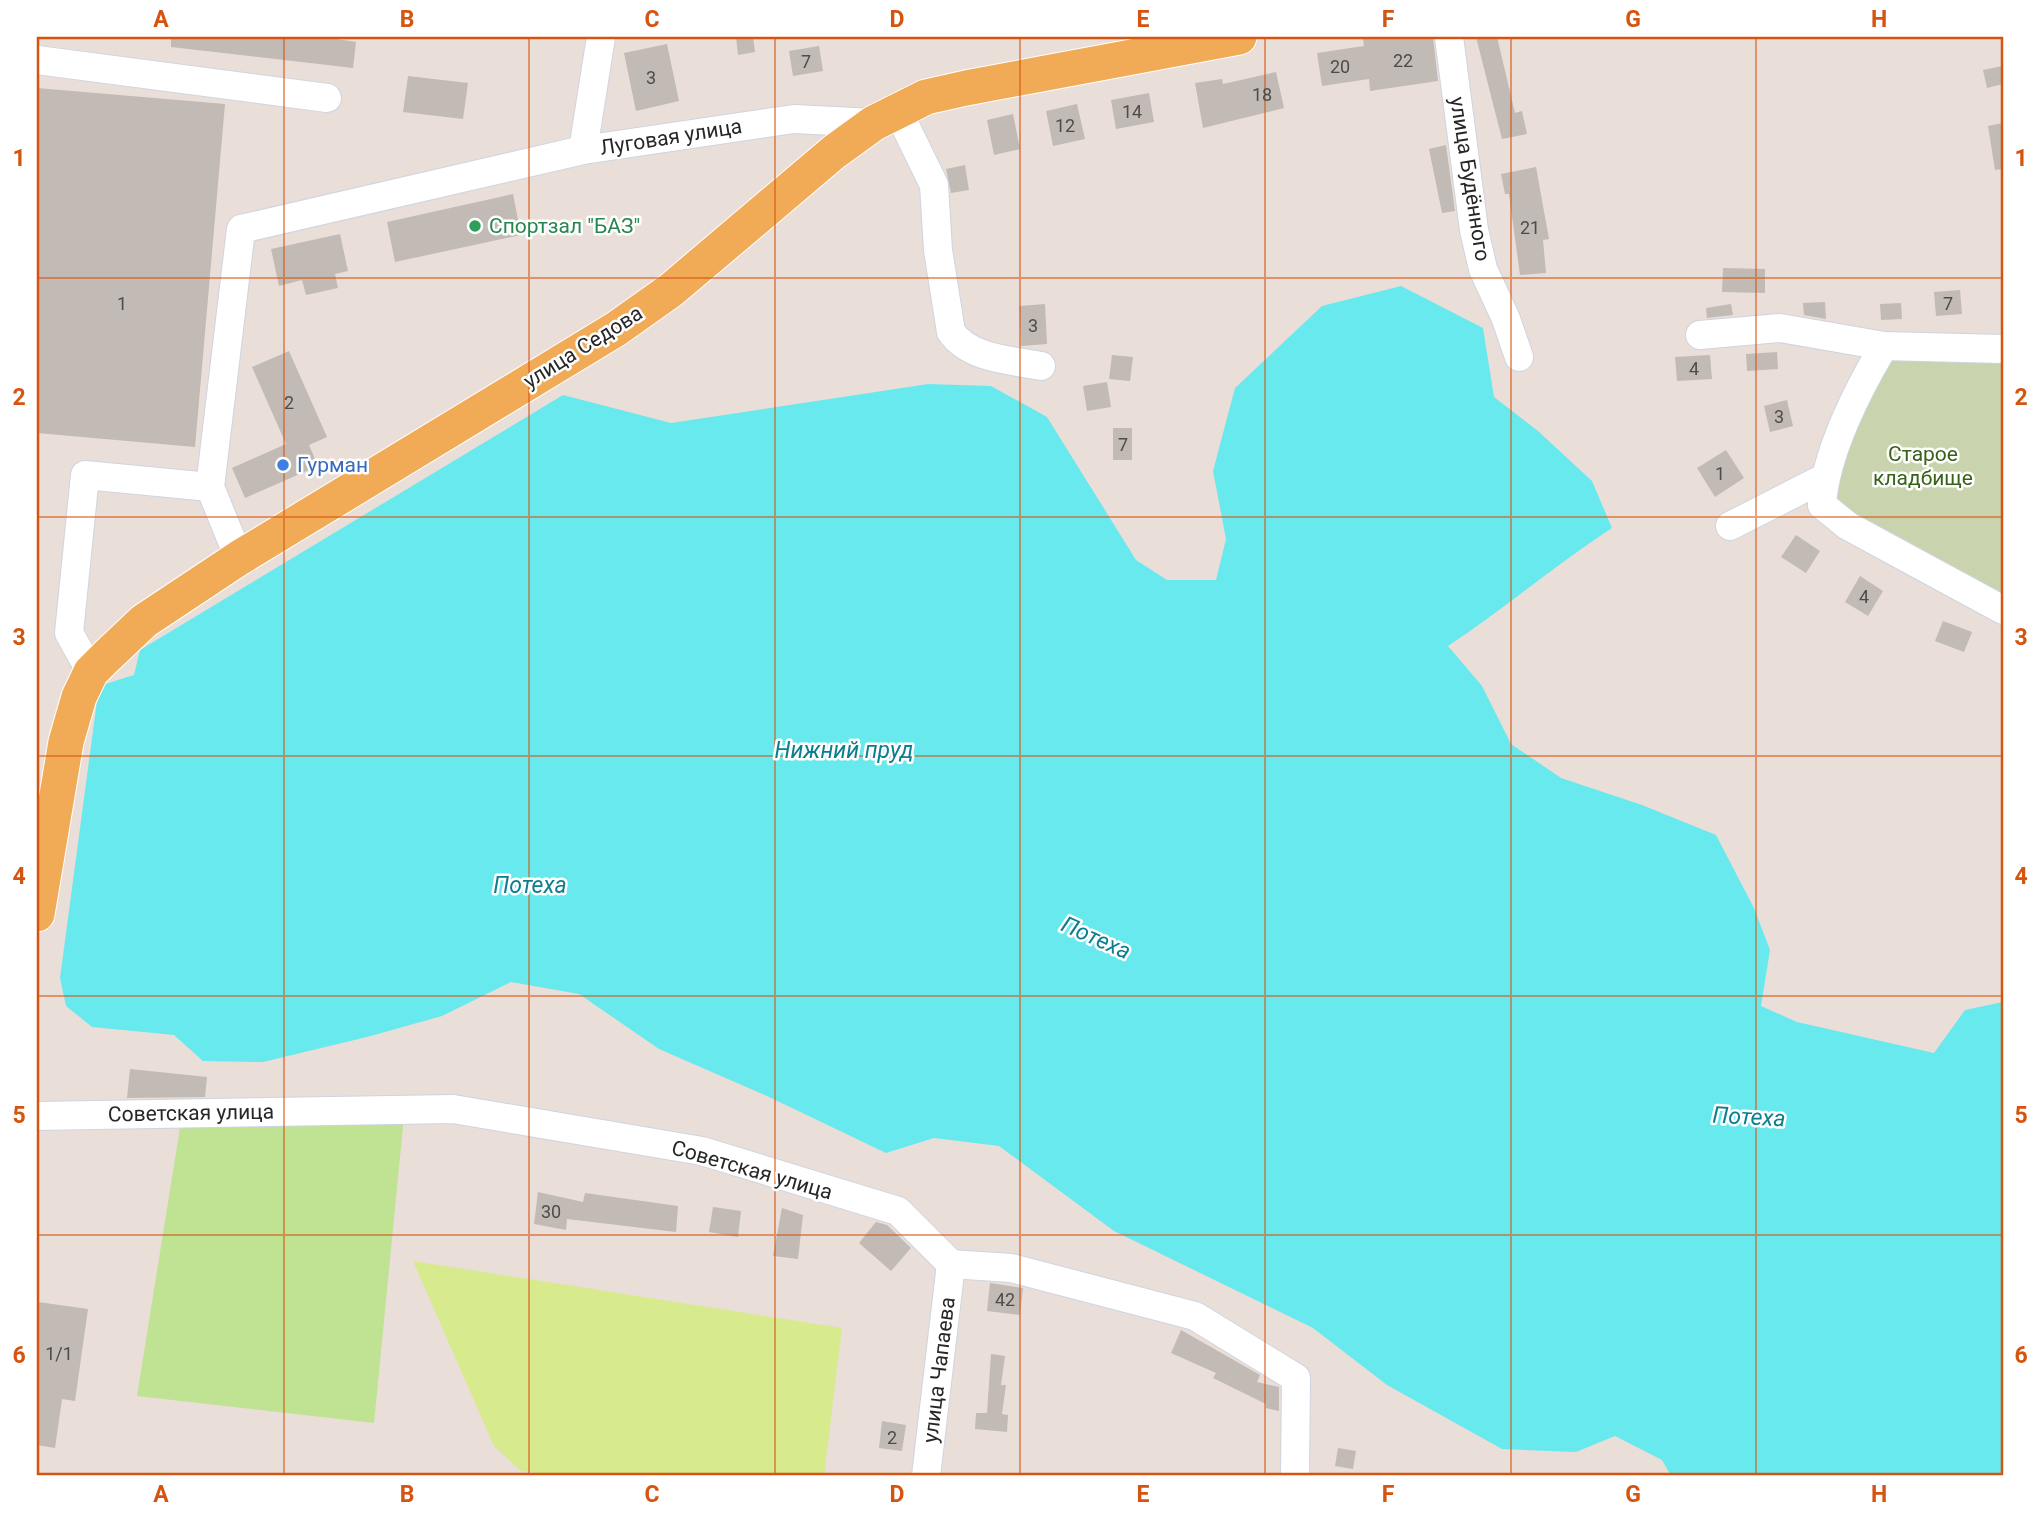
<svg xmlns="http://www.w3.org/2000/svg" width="2040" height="1513" font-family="Roboto,sans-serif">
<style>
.green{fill:#bfe293}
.cemetery{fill:#c9d4af}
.pitch{fill:#d7ea8e}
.water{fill:#68e9ee}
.building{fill:#c2bab4}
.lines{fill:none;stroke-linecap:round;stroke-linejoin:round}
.minor-casing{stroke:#cdd5e0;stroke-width:30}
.major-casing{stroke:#fff;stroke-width:37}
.minor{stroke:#fff;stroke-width:28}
.major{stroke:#f1aa56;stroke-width:35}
.grid{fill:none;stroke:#d5540f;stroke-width:2;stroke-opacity:0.55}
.leisure-dot{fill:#2e9e5b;stroke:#fff;stroke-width:2.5}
.shop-dot{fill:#3f7fe0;stroke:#fff;stroke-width:2.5}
.labels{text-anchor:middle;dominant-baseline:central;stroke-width:5;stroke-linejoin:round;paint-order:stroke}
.number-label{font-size:18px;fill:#4e4c4a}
.street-label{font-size:21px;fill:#272727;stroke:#fff}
.leisure-label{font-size:21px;fill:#27864d;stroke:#fff;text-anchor:start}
.park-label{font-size:21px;fill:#386218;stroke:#fff}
.shop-label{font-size:21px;fill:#366cbe;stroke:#fff;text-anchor:start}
.water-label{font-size:23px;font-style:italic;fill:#0c7f8e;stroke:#fff}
.neatline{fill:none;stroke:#d5540f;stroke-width:2.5}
.grid-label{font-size:23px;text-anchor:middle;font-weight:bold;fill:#d5540f}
</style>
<rect width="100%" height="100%" fill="#eaded8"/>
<path class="green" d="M405,1106L374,1423L137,1396L183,1109Z"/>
<path class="cemetery" d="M2003,359V606L1840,510L1829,481L1888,361Z"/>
<path class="pitch" d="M413,1261L842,1328L824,1476H561L521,1471L494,1446Z"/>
<path class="water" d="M1401,286L1483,328L1494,397L1538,431L1592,481L1612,528C1555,565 1504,609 1448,646L1482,686L1511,744L1561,778L1642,805L1716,835L1754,908L1770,950L1761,1006L1797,1022L1934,1053L1965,1010L2003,1002V1476H1671L1662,1460L1615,1436L1576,1452L1502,1449L1387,1385L1313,1328L1114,1231L999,1146L934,1138L886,1153L767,1096L659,1049L579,994L511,982L442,1016L367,1037L263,1062L203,1061L174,1035L92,1027L66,1006L60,978L99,686L134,675L140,650L563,395L671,423L928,384L991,386L1047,417L1136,560L1167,580H1216L1226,539L1213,471L1235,388L1322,306Z"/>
<g class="building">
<path d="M171,37H324L356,42L353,68L171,47Z"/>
<path d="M736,37H753L755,52L738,55Z"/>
<path d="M1379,37H1433L1438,81L1370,91L1369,79L1322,86L1317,53L1364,46L1363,39Z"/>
<path d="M1476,37H1497L1515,113L1522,111L1527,134L1502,139Z"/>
<path d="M667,44L679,101L636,111L624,53Z"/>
<path d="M819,46L823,71L793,76L789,51Z"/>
<path d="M2003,66V84L1987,88L1983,70Z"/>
<path d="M1276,72L1284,108L1203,128L1195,83L1222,79L1223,84Z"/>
<path d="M408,76L468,83L463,119L403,112Z"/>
<path d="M37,88L225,104L195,447L37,433Z"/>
<path d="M1149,93L1154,122L1116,129L1111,100Z"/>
<path d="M1077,104L1085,139L1053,146L1046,111Z"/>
<path d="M1013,114L1020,149L994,155L987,120Z"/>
<path d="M2003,123V169L1995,170L1988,126Z"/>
<path d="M1446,145L1455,211L1442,213L1429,149Z"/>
<path d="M965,165L969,190L951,193L946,169Z"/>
<path d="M1536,167L1549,239L1543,240L1546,273L1520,275L1509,194H1505L1501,174Z"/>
<path d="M513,194L521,235L395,262L387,222Z"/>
<path d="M340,234L348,271L335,274L338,288L306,295L302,280L279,286L271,249Z"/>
<path d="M1723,268L1765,269V293L1722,292Z"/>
<path d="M1960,290L1962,314L1936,316L1934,292Z"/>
<path d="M1825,302L1826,319L1804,315L1803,303Z"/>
<path d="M1901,303L1902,319L1881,320L1880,304Z"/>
<path d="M1045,304L1047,344L1021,346L1019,306Z"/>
<path d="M1731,304L1733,315L1707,318L1706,308Z"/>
<path d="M289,351L327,437L309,445L318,466L245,498L232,468L286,444L252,367Z"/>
<path d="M1777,352L1778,369L1747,371L1746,354Z"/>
<path d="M1112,355L1133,357L1130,381L1109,379Z"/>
<path d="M1710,355L1712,379L1677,381L1675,357Z"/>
<path d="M1107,382L1111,407L1087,411L1083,386Z"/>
<path d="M1787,400L1793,426L1770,432L1764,406Z"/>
<rect x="1113" y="428" width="19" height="32"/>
<path d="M1726,450L1744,478L1715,497L1697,468Z"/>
<path d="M1796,535L1820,551L1806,573L1781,557Z"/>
<path d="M1860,576L1883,591L1868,616L1845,602Z"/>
<path d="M1943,621L1972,632L1964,652L1935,641Z"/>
<path d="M130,1069L207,1077L205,1097L127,1098Z"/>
<path d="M538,1192L583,1202L585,1193L678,1206L676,1232L567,1219L566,1230L534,1224Z"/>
<path d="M713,1207L741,1211L738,1237L709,1232Z"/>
<path d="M782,1208L803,1215L798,1259L773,1256Z"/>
<path d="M876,1222L887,1225L911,1248L891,1271L859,1243Z"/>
<path d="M990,1283L1023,1288L1020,1315L987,1311Z"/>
<path d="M38,1302L88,1309L75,1401L62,1399L55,1448L37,1445Z"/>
<path d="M1181,1330L1260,1375L1257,1382L1279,1387V1411L1266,1408V1404L1213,1378L1216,1373L1171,1353Z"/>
<path d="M991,1354L1005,1356L1001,1385H1006L1002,1414L1008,1415L1007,1432L975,1429L976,1413H987Z"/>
<path d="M882,1421L906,1425L902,1451L879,1448Z"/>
<path d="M1338,1448L1356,1451L1353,1469L1335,1466Z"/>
</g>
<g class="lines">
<g class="minor-casing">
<g id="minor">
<path d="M601,37L583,150L794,119L874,123"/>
<path d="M1449,37L1474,230L1483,269L1506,319L1519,357"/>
<path d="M37,60L327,98"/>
<path d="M897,109L934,185L938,250L951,332C970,359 1011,360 1041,366"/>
<path d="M1700,335L1780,328L1884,346L2003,349"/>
<path d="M1884,346C1858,389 1825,454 1822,505L1848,526L2003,610"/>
<path d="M1730,526L1824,478"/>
<path d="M239,558L210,487L241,229L583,150"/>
<path d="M91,672L69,633L85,475L210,487"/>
<path d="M37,1116L453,1109L702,1151L898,1211L951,1264L1011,1268L1195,1316L1296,1378L1295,1476"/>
<path d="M926,1476L951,1264"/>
</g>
</g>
<g class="major-casing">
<path id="major" d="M37,914L66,742L79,697L91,672L106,657L144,621L239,558L616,329L671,290L834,152L874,123L926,97L966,88L1239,37"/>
</g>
<use href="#minor" class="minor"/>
<use href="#major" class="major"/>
</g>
<path class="grid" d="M284,37V1476M529,37V1476M775,37V1476M1020,37V1476M1265,37V1476M1511,37V1476M1756,37V1476M37,278H2003M37,517H2003M37,756H2003M37,996H2003M37,1235H2003"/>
<circle class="leisure-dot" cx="475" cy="226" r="7"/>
<circle class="shop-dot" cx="283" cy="465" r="7"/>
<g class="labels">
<g class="number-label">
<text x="1403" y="60">22</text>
<text x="806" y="61">7</text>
<text x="1340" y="66">20</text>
<text x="651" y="77">3</text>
<text x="1262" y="94">18</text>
<text x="1132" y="111">14</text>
<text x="1065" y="125">12</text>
<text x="1530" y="227">21</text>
<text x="122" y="303">1</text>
<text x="1948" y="303">7</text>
<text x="1033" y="325">3</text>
<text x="1694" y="368">4</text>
<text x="289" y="402">2</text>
<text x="1779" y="416">3</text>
<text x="1123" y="444">7</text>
<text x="1720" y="473">1</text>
<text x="1864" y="596">4</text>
<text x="551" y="1211">30</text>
<text x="1005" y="1299">42</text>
<text x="59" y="1353">1/1</text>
<text x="892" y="1437">2</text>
</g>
<g class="street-label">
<text transform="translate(671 137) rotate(-9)">Луговая улица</text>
<text transform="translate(1470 179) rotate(81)">улица Будённого</text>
<text transform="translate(583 347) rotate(-32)">улица Седова</text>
<text transform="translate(191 1113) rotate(-1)">Советская улица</text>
<text transform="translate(752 1170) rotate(16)">Советская улица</text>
<text transform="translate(939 1370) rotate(-83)">улица Чапаева</text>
</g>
<g class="leisure-label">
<text x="489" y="226">Спортзал "БАЗ"</text>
</g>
<g class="park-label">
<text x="1923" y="454">Старое<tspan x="1923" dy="24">кладбище</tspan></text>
</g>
<g class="shop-label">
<text x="297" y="465">Гурман</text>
</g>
<g class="water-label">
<text x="844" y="750">Нижний пруд</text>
<text x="530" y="885">Потеха</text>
<text transform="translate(1096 938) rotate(24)">Потеха</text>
<text transform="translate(1749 1117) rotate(3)">Потеха</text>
</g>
</g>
<rect width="2040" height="1513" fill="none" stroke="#ffffff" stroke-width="77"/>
<rect x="38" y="38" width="1964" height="1436" class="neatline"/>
<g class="grid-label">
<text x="161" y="27">A</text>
<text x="407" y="27">B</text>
<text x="652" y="27">C</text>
<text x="897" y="27">D</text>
<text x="1143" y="27">E</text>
<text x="1388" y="27">F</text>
<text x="1633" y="27">G</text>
<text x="1879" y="27">H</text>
<text x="19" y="166">1</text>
<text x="2021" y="166">1</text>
<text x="19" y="405">2</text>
<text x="2021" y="405">2</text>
<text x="19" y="645">3</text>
<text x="2021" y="645">3</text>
<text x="19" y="884">4</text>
<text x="2021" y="884">4</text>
<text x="19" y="1123">5</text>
<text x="2021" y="1123">5</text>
<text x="19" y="1363">6</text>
<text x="2021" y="1363">6</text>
<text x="161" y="1502">A</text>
<text x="407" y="1502">B</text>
<text x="652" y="1502">C</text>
<text x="897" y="1502">D</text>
<text x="1143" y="1502">E</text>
<text x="1388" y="1502">F</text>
<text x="1633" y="1502">G</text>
<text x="1879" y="1502">H</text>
</g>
</svg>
